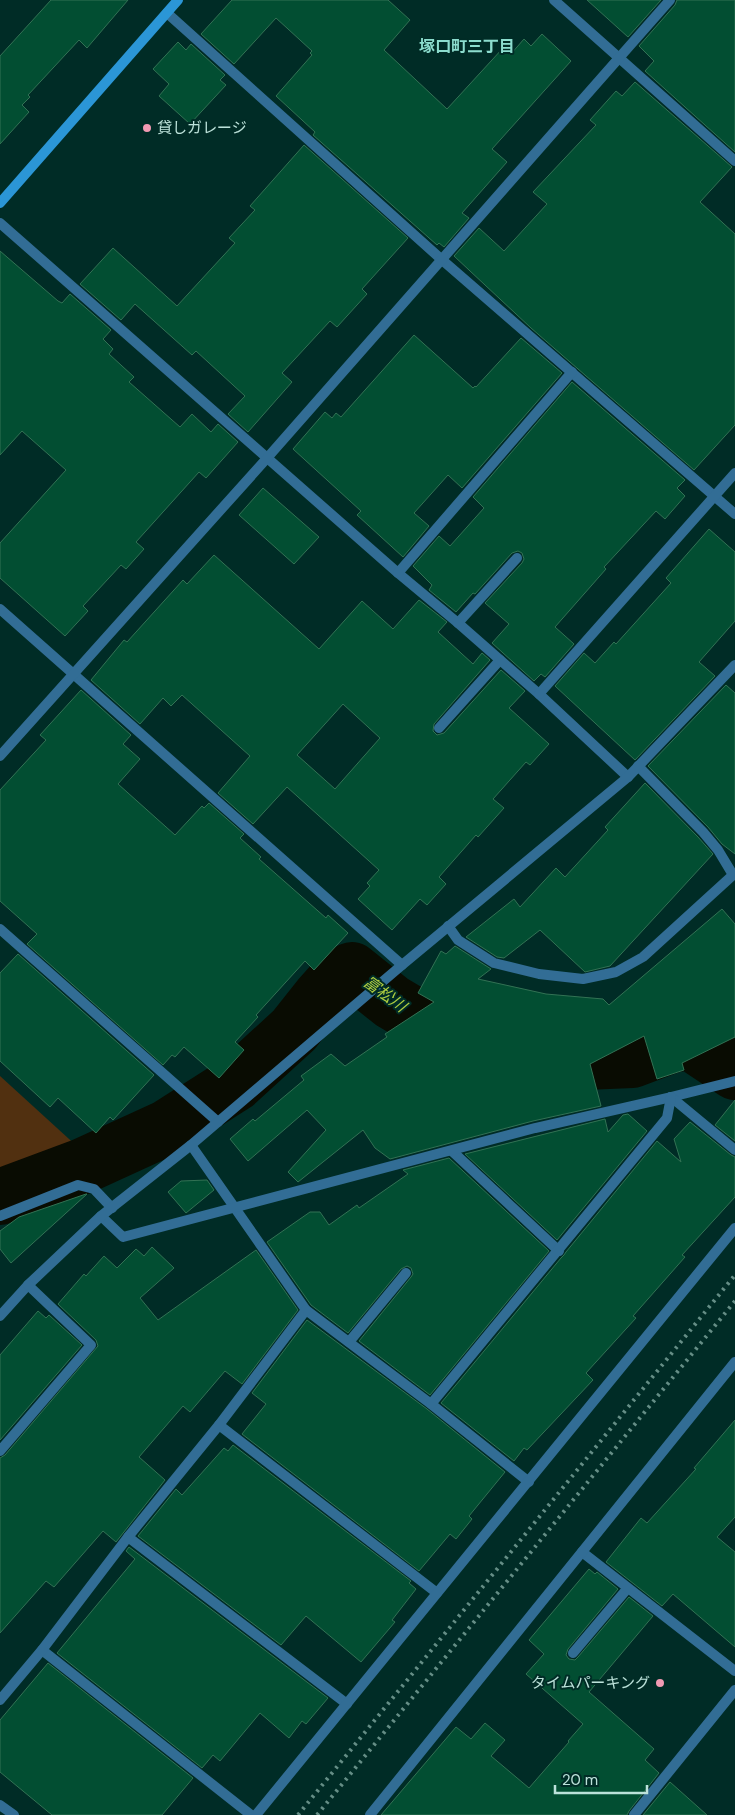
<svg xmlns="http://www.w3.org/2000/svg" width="735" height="1815" font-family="'DM Sans','Noto Sans JP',sans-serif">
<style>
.green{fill:#513010}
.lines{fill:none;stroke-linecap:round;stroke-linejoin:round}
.river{stroke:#090c02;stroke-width:56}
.building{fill:#024e32;stroke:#327254;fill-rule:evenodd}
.lane{stroke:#326d95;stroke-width:10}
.street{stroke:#326d95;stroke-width:10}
.secondary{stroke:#2b96d6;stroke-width:10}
.rail{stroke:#658e86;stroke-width:4;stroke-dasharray:2.5 5;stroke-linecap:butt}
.poi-dot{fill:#f19ab3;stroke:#002c26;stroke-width:2}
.labels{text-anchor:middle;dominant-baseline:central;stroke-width:4;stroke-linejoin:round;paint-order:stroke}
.poi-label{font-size:15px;fill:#bce2da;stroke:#002c26;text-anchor:start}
.neighbourhood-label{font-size:16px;font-weight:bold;fill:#8cddce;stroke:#002c26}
.water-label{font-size:16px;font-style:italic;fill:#afce40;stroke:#002c26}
</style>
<rect width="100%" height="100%" fill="#002c26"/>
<path class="green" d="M0,1076L80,1149L0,1176Z"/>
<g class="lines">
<path class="river" d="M0,1197L83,1166L166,1128L235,1084L294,1030L321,996L339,976L352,970L392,1002L429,1024L468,1041L507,1050L585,1062L632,1060L677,1043L693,1044L735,1072"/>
</g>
<g class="building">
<path d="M51,0H128L87,48L79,40L28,95L30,97L22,105L29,112L0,144V56Z"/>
<path d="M232,0H388L410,20L384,50L447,109L503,48L510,55L524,39L531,46L542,34L571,61L492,149L507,162L462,213L469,218L444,247L439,243L437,245L313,135L315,132L276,96L312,55L310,53L312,51L276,18L234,64L201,34Z"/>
<path d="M587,0H661L628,37Z"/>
<path d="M677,0H735V152L645,71L654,61L639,46L675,5Z"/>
<path d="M178,42L186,50L191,44L225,75L220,80L226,85L190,124L159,96L169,84L153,69Z"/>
<path d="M635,82L732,167L700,202L735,234V425L694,470L531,328L454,256L479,228L504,251L547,204L533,192L596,125L590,120L616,91L622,96Z"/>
<path d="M304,145L408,238L362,289L367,294L337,327L330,321L282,373L292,382L248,432L228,414L245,396L196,351L192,355L135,304L121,320L80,284L113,248L177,306L235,243L229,238L255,210L250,206Z"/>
<path d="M0,251L58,301L62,303L70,294L111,330L103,339L113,349L109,354L134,377L129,382L180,427L192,414L211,432L218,424L238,442L206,478L199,472L136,542L144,549L126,569L121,565L83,606L88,611L65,636L0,578V543L66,470L22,431L0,455Z"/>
<path d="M414,335L473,388L475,386L476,387L521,338L562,373L462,488L448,475L414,513L429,526L403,557L357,515L361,511L293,449L325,412L332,418L336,413L341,417Z"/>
<path d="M572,382L685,480L677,488L685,496L665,519L656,511L604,567L606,569L555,627L574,644L545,677L541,674L534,681L492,643L509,624L485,603L522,563L524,559L522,553L518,551L512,553L475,594L473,593L456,612L429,590L432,585L413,566L439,536L450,546L484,508L473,497Z"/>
<path d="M263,488L319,537L294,564L239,515Z"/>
<path d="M709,529L735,552V621L699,662L715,676L635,760L555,686L584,653L595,663L614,642L616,644L671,583L666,578Z"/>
<path d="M214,555L319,649L362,601L393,629L419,600L447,622L438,632L473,664L482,653L490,660L434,724L433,731L437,735L444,733L501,670L525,691L509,708L549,744L530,765L526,762L493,799L504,808L478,837L476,835L439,877L446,884L427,905L420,899L392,930L358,899L370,886L367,883L379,870L287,787L253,824L218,793L250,756L182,695L171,706L163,698L140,724L91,680L124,640L127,642L183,580L187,584ZM343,704L380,738L335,789L297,755Z"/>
<path d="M726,685L735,693V854L722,844L708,827L648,766Z"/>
<path d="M81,690L131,735L123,744L140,759L118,784L175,835L202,806L204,808L209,803L244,834L240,838L261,857L259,859L326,918L328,915L348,933L314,970L305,961L256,1015L258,1017L235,1042L244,1050L219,1078L184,1047L175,1057L172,1055L163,1065L27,944L37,934L0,901V790L46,740L40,735Z"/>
<path d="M645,783L698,837L713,854L610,966L585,972L540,930L504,958L497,957L466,937L514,899L520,907L556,868L565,877L608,830L605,827Z"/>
<path d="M722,909L735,924V1037L682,1063L684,1070L657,1079L644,1036L590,1064L601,1106L533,1121L390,1159L375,1148L363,1130L298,1182L288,1172L326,1130L307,1110L248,1161L230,1139L253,1119L255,1121L304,1080L301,1076L331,1054L345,1066L387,1037L385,1034L434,1002L418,993L441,951L446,954L455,946L491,969L478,979L546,994L603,999L609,1005Z"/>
<path d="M18,954L154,1075L113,1120L110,1117L96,1133L58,1098L50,1107L0,1061V973Z"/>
<path d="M735,1100V1141L715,1125Z"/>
<path d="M628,1114L647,1131L557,1240L465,1154L605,1119L608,1132L623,1115Z"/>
<path d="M690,1122L731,1155L735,1157V1197L682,1255L685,1257L633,1316L636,1318L586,1373L593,1380L527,1450L524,1448L514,1461L441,1403L561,1258L564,1255L566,1252L657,1141L681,1162L674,1139Z"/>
<path d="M449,1158L549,1251L430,1395L359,1341L411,1277L413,1274L411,1268L407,1266L401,1269L348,1333L311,1305L267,1242L310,1212H320L329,1225L357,1205L359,1208L408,1174L403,1170Z"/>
<path d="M207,1180L214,1190L186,1213L168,1192L181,1181Z"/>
<path d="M86,1194H87L11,1263L0,1249V1231L19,1217Z"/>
<path d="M152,1247L174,1268L140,1298L158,1320L256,1250L298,1310L242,1384L225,1371L190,1412L183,1406L139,1457L165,1480L116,1542L103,1531L54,1587L46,1581L0,1633V1458L5,1455L98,1346L96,1340L58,1304L84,1274L86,1276L104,1256L117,1268L136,1249L144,1256Z"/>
<path d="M38,1311L46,1318L49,1315L82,1345L0,1440V1355Z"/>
<path d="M307,1320L427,1409L505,1472L469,1516L472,1519L456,1539L450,1534L419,1571L242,1434L266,1404L252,1393Z"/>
<path d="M735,1420V1517L717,1537L735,1552V1647L673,1594L662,1606L606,1562L641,1518L647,1523L696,1469L694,1468Z"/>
<path d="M233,1445L411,1581L409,1583L416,1589L392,1620L395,1622L361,1662L306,1616L281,1645L138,1536L176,1489L182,1495L224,1448L228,1451Z"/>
<path d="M129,1547L328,1698L306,1724L302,1721L289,1738L260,1713L220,1761L213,1755L202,1768L57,1653L135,1559L126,1551Z"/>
<path d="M589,1569L595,1574L597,1572L618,1589L568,1649L566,1655L569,1659L575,1660L578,1657L629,1597L653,1616L589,1692L654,1749L645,1760L659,1773L629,1811L627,1815H381L456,1727L471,1739L485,1723L505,1740L491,1756L529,1788L569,1742L568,1741L583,1724L526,1674L544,1654L529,1640Z"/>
<path d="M48,1663L193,1778L162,1815H52L0,1772V1720Z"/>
<path d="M670,1782L707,1815H643Z"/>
</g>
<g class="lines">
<g class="lane">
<path d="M458,623L517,558"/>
<path d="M439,728L500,660"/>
<path d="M671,1097L735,1081"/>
<path d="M349,1342L406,1273"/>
<path d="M573,1653L627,1589"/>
</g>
<g class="street">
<path d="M554,0L735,161"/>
<path d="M167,13L441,259L735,514"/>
<path d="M0,223L398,573L458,623L539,694L628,777"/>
<path d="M398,573L572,372"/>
<path d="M0,609L402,965"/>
<path d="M539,694L735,473"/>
<path d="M0,756L268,457L670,0"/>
<path d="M448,926L458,940L494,963L539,974L583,979L616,972L643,957L733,875L718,850L703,832L638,766"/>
<path d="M0,929L218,1122"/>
<path d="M671,1097L735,1150"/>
<path d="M191,1145L306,1310L431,1404L529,1482"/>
<path d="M452,1151L559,1251"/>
<path d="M0,1216L78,1185L94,1189L112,1208"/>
<path d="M101,1216L123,1237L535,1128L671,1097"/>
<path d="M0,1316L28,1285L101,1216L191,1145L402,965L628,777L735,665"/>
<path d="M431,1404L667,1118L671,1097"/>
<path d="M219,1425L437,1593"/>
<path d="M0,1451L91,1345L28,1285"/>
<path d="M128,1537L347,1704"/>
<path d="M582,1552L735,1671"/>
<path d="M42,1650L251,1815"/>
<path d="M0,1700L42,1650L128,1537L219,1425L306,1310"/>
<path d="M0,1805L14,1815"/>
<path d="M256,1815L735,1228"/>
<path d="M370,1815L735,1362"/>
<path d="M634,1815L735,1690"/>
</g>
<path class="secondary" d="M0,203L178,0"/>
<g class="rail">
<path d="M298,1815L735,1275"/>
<path d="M317,1815L735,1301"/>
</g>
</g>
<g class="poi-dot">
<circle cx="147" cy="128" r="5"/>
<circle cx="660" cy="1683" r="5"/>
</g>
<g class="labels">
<g class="poi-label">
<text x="157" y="128">貸しガレージ</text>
<text x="650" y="1683" text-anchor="end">タイムパーキング</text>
</g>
<g class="neighbourhood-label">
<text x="467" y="46">塚口町三丁目</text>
</g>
<g class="water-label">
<text transform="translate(385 994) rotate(36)">富松川</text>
</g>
</g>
<path d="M555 1785v8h92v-8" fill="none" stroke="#bce2da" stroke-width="2.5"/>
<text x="562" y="1785" font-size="15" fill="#bce2da" stroke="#002c26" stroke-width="4" paint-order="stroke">20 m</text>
</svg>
